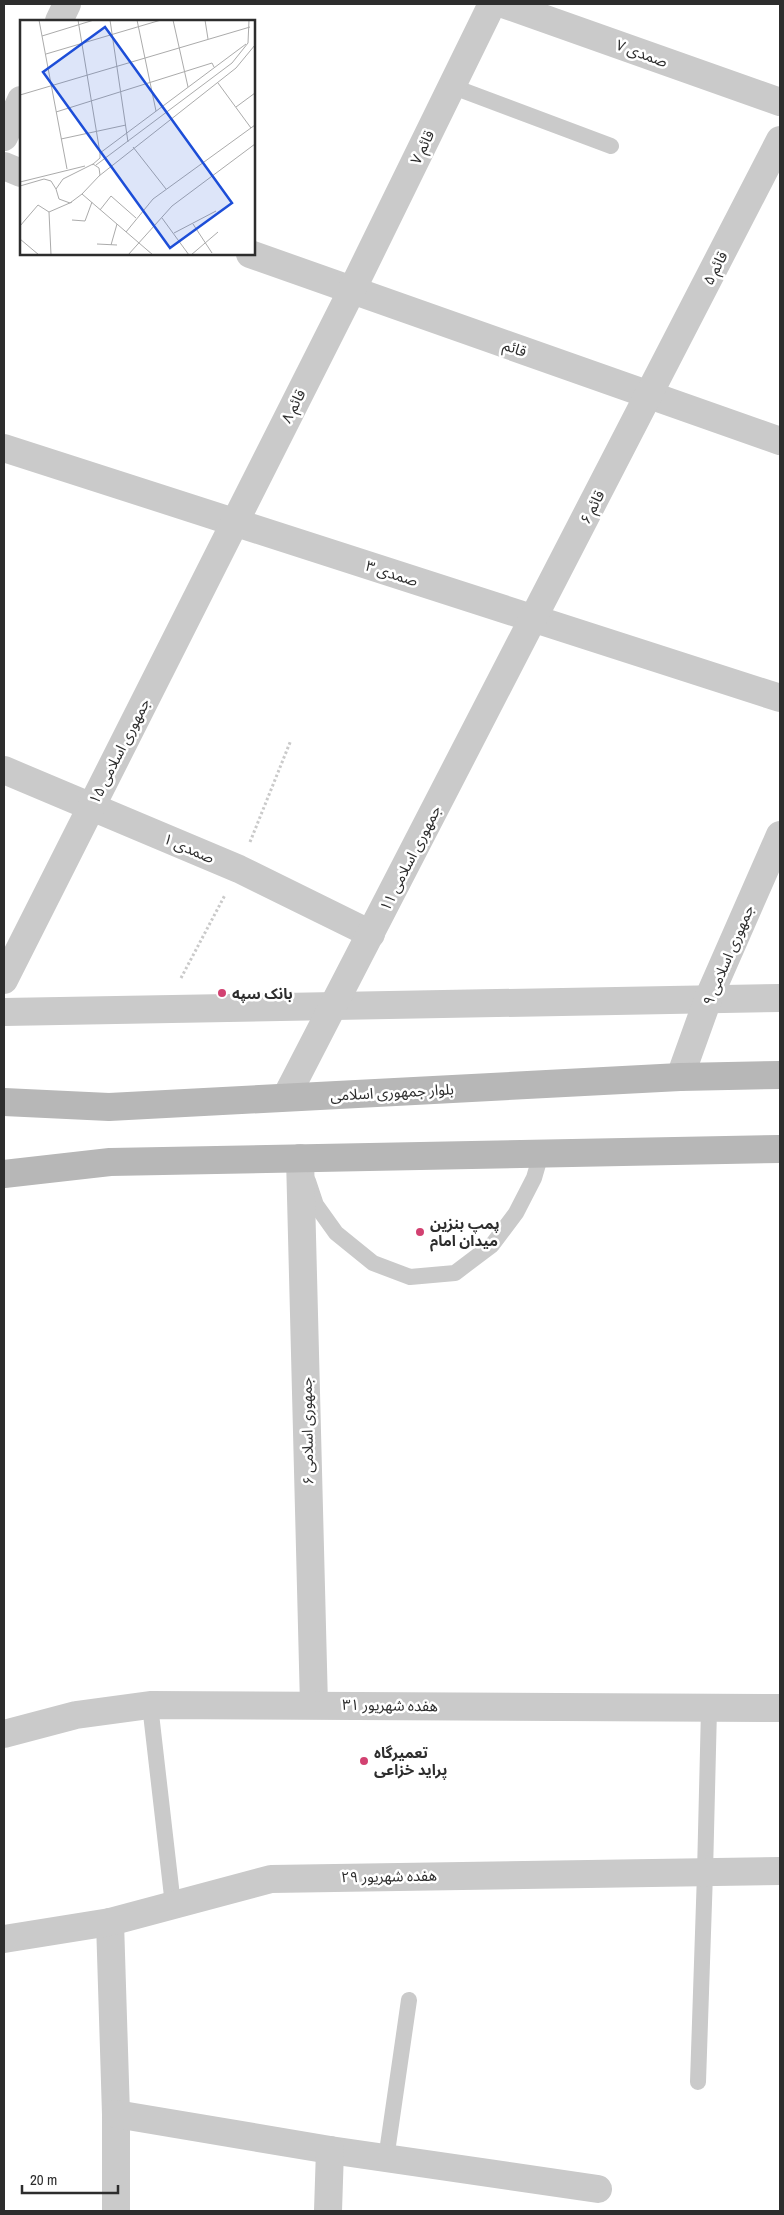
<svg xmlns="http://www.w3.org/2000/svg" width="784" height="2215" font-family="'Archivo Narrow','Noto Sans Arabic',sans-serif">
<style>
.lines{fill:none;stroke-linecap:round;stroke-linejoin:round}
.path{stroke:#cacaca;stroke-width:3;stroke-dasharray:2.5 2.5;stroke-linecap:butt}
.lane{stroke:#cacaca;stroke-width:16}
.street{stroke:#cacaca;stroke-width:28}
.secondary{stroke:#b7b7b7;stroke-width:28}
.poi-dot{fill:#d24171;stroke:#fff;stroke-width:2}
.labels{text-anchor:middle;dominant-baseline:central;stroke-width:5;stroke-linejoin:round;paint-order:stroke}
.street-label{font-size:15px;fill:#2d2d2d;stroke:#fff}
.poi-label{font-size:15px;font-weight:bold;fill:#2d2d2d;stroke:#fff;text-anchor:start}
.inset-road{fill:none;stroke:#ababab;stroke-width:1}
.view{fill:#1d4ed8;fill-opacity:0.15;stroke:#1d4ed8;stroke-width:2.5}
.inset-edge{fill:none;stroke:#2d2d2d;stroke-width:2.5}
</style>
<rect width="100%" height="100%" fill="#fff"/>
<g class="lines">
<g class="path">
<path d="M250,842L291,740"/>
<path d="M181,978L225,895"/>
</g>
<g class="lane">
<path d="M451,86L611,146"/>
<path d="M308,1181L316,1205L336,1233L373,1263L410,1277L455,1273L492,1245L516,1213L534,1178L541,1154"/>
<path d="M150,1705L173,1905"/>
<path d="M698,2082L705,1873L709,1709"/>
<path d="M386,2159L409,2000"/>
</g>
<g class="street">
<path d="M503,4L780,102"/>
<path d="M59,21L67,4"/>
<path d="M4,137L21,100"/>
<path d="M4,166L21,173"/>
<path d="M250,254L780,441"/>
<path d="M4,448L780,698"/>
<path d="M4,770L239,869L371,934"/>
<path d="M4,980L352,290L492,4"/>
<path d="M4,1012L780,998"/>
<path d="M680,1077L708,999L780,835"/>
<path d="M286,1097L780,140"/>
<path d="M300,1158L314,1705"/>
<path d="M4,1734L76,1715L150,1705L780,1708"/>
<path d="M110,1922L116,2114V2211"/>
<path d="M4,1939L110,1922L271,1879L780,1871"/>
<path d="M116,2114L330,2150L598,2189"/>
<path d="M328,2211L330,2150"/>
</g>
<g class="secondary">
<path d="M4,1102L109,1107L680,1077L780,1075"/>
<path d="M4,1174L110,1162L780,1149"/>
</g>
</g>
<g class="poi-dot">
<circle cx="222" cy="993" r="5"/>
<circle cx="420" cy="1232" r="5"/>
<circle cx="364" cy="1761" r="5"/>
</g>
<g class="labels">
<g class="street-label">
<text transform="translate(642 53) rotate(20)">صمدی ۷</text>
<text transform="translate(422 147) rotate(-64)">قائم ۷</text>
<text transform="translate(715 268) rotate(-63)">قائم ۵</text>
<text transform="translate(515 348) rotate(19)">قائم</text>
<text transform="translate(293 406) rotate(-63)">قائم ۸</text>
<text transform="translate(592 507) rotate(-63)">قائم ۶</text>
<text transform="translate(392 573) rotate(18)">صمدی ۳</text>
<text transform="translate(119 751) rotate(-63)">جمهوری اسلامی ۱۵</text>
<text transform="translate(189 848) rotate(23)">صمدی ۱</text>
<text transform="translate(410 858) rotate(-63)">جمهوری اسلامی ۱۱</text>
<text transform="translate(728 955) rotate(-67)">جمهوری اسلامی ۹</text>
<text transform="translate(392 1092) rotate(-3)">بلوار جمهوری اسلامی</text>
<text transform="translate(307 1431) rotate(-91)">جمهوری اسلامی ۶</text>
<text transform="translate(390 1705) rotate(1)">هفده شهریور ۳۱</text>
<text transform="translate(389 1876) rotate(-1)">هفده شهریور ۲۹</text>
</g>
<g class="poi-label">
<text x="232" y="993">بانک سپه</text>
<text x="430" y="1223">پمپ بنزین<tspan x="430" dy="17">میدان امام</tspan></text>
<text x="374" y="1752">تعمیرگاه<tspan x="374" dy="17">پراید خزاعی</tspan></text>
</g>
</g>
<g transform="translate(20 20)">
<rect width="235" height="235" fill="#fff"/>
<path class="inset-road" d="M19,0L47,149M58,0L80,133M90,0L108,122M117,0L136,91M153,0L168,67M185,0L188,19M22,16L74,0M26,34L141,0M198,63L231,108M0,75L230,7M216,87L235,73M36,92L192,43L194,47M41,119L106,105M113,127L146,169M73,144L79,148L80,155L62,174L50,183L39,179L36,169L43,159ZM72,145L80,138V133L226,24M76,145L212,43L228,23L229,0M79,156L216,48L235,25M0,162L65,146M0,166L24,159L31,161L36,169M62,174L133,235M80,190L91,176L116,198M29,192L31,235M29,192L52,182M142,198L169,235M52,200L65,201L72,182M173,204L192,233M0,206L18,185L29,192M106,212L133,179L235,105M154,213L196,191M0,219L19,235M77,224L97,225M91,225L97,204M108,235L152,186L235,124M171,235L198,212"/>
<path class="view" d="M85,7L212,183L150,228L23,52Z"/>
<rect width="235" height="235" class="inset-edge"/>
</g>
<rect width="784" height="2215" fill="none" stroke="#2d2d2d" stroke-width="10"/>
<path d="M22 2185v8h96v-8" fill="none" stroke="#2d2d2d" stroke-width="2.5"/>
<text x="30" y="2185" font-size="15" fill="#2d2d2d" stroke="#ffffff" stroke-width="4" paint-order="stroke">20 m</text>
</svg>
